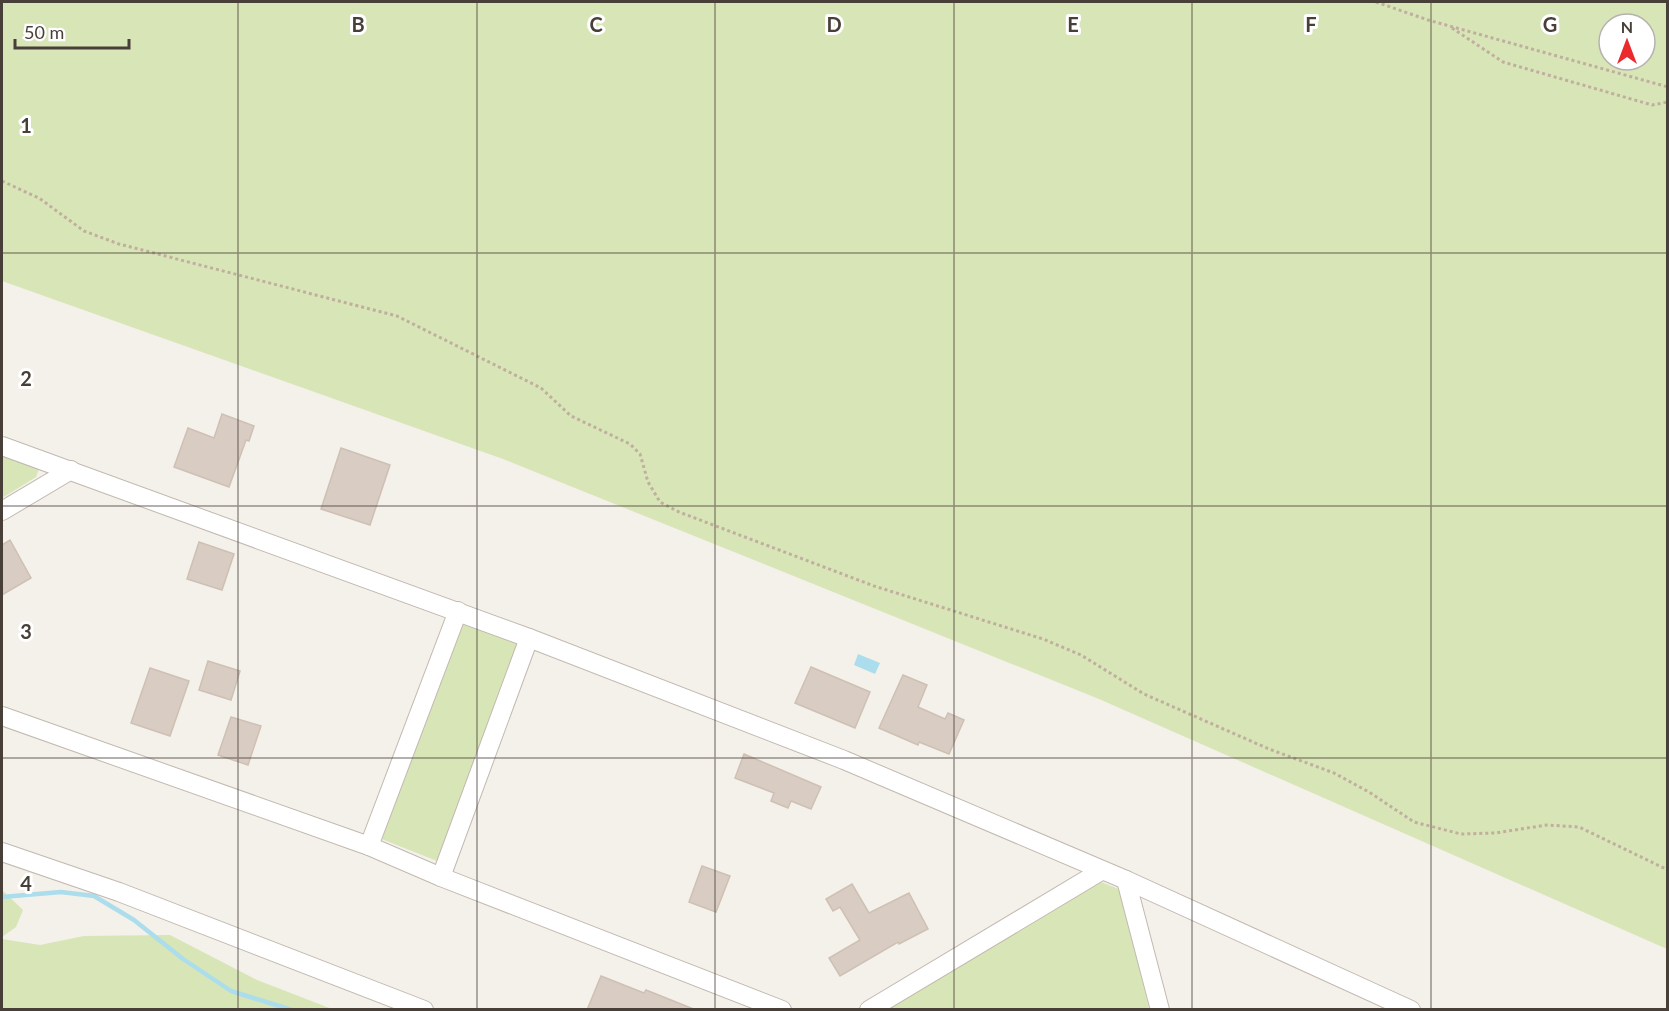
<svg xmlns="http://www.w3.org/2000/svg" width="1669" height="1011" font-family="Lato,sans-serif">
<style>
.green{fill:#d8e5b6;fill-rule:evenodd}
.water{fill:#abddec}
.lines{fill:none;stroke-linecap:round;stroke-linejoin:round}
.stream{stroke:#abddec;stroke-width:4.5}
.building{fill:#d8ccc3;stroke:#cfc0b4;stroke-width:1.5}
.street-casing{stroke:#c2b9b0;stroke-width:20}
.path{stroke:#c0af9f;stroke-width:3;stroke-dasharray:3 3;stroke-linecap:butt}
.street{stroke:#fff;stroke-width:18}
.grid{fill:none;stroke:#483f39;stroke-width:1.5;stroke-opacity:0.55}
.grid-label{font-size:20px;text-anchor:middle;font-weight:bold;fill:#483f39;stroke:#fff;stroke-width:6;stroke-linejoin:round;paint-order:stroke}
</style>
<rect width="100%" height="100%" fill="#f4f0ea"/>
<g class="green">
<path d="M2,2H1667V949L1099,699L503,459L2,281ZM1609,24H1645V60H1609Z"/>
<path d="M2,453L40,466L36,477L2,498Z"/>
<path d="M461,621L520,643L437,861L379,838Z"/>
<path d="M1101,882L1121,890L1149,1009L874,1010Z"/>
<path d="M2,890L23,910L16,927L2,937Z"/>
<path d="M170,935L257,980L332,1009H2V939L40,945L84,936Z"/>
</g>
<path class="water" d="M858,654L880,663L875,674L854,665Z"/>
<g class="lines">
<path class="stream" d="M2,897L61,892L94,896L134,920L183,959L231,991L292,1010"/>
</g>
<g class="building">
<path d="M222,414L254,426L249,441L246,440L229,487L174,467L188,428L214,438Z"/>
<path d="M341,448L390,465L370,525L321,509Z"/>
<path d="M10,540L31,578L2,595V545Z"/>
<path d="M199,542L234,554L222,590L187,579Z"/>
<path d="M208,661L240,671L231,700L199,690Z"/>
<path d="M811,667L870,692L855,728L795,703Z"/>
<path d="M150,668L189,681L170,736L131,723Z"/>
<path d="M903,675L927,685L918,707L945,719L948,713L964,720L949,754L919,742L918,745L879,728Z"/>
<path d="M231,717L261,726L248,765L218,755Z"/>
<path d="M744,754L821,787L811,809L791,801L788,808L771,801L774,793L735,778Z"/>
<path d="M702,866L730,876L716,912L689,902Z"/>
<path d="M852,884L869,913L909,893L928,929L899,944L898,942L840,976L829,958L860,940L840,907L833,911L826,899Z"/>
<path d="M601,976L644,993L646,990L696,1010H587Z"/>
</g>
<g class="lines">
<g class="street-casing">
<g id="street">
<path d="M2,446L529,638L844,760L1126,880L1411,1010"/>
<path d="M2,511L71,470"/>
<path d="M2,716L369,846L441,877L782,1010"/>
<path d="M369,846L458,611"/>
<path d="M2,852L119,892L424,1010"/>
<path d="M441,877L529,638"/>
<path d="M1126,880L1160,1010"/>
<path d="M869,1010L1101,871"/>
</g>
</g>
<g class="path">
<path d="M1376,2L1428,20L1668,87"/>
<path d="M1452,28L1503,62L1652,105L1668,102"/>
<path d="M2,181L39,198L84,231L119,244L397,316L541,388L571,416L630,444L640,454L648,482L660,502L679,512L874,586L1043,639L1081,655L1144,694L1269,749L1334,773L1369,792L1414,822L1461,834L1495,833L1547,825L1579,827L1668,870"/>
</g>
<use href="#street" class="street"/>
</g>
<path class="grid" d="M238,2V1010M477,2V1010M715,2V1010M954,2V1010M1192,2V1010M1431,2V1010M2,253H1668M2,506H1668M2,758H1668"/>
<g class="grid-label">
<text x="358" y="32">B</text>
<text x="596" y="32">C</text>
<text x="834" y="32">D</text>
<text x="1073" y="32">E</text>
<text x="1311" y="32">F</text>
<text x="1550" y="32">G</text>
<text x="26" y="133">1</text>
<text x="26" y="386">2</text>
<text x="26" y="639">3</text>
<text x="26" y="891">4</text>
</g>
<rect width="1669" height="1011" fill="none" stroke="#483f39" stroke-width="6"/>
<g transform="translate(1627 42)"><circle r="28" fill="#ffffff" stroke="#b6b2b0" stroke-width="1.5"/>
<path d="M0-4.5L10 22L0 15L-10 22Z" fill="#ec2a2d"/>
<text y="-9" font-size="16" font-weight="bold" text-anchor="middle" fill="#483f39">N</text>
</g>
<path d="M15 39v9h114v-9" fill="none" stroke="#483f39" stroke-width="3"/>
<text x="24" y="39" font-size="18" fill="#483f39" stroke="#ffffff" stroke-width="4.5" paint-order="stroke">50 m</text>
</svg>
